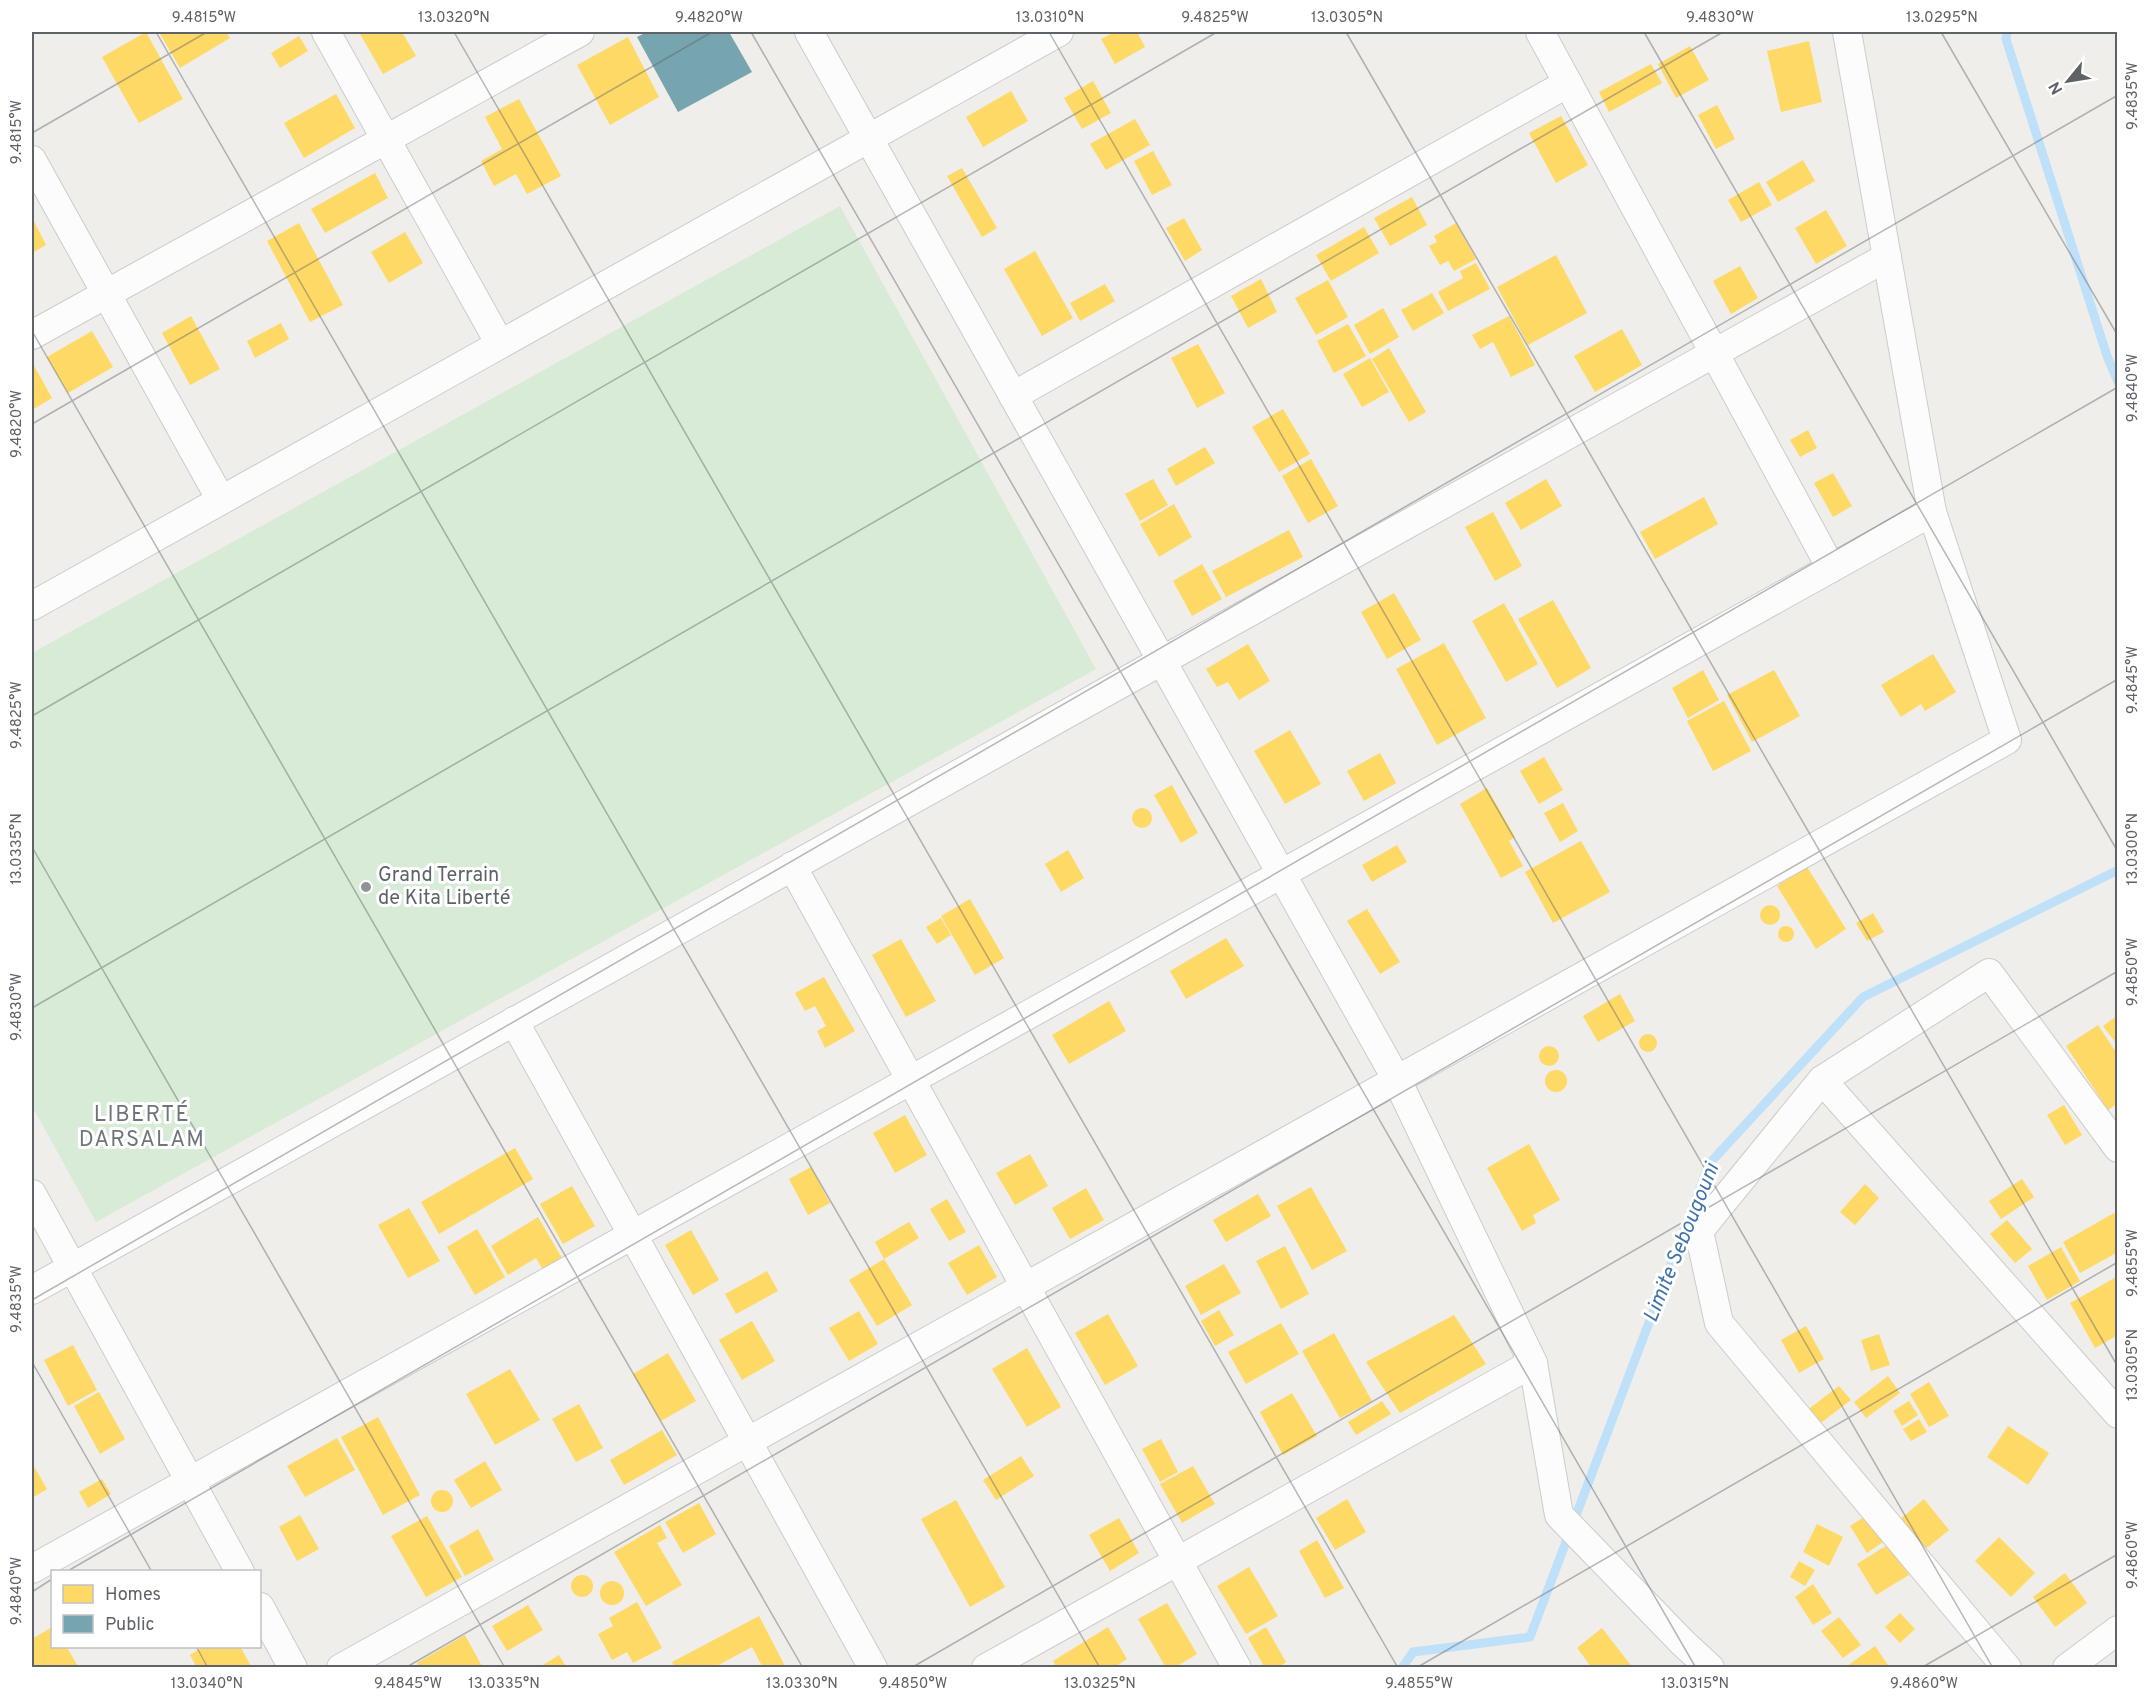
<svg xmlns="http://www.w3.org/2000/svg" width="2149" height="1699" font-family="Overpass,sans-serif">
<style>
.park{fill:#d8ebd6}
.homes{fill:#ffd966}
.public{fill:#76a5af}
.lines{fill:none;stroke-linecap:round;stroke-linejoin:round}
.stream{stroke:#bfe0f9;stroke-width:9}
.minor-casing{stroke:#cbcccc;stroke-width:30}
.minor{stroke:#fdfcfc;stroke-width:28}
.ticks{fill:none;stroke:#5f6368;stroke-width:1.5;stroke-opacity:0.45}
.poi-dot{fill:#919496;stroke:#fff;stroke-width:2}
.labels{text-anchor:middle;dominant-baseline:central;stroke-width:6;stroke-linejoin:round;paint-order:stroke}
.poi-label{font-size:20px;fill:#5f6368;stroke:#fff;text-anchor:start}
.water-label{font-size:21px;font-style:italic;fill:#4174aa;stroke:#fff}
.quarter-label{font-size:22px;letter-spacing:1.5px;fill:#70757a;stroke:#fff}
.neatline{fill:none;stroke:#5f6368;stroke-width:2}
.ticks-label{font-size:15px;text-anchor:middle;fill:#5f6368}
</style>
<rect width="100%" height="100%" fill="#efeeea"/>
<path class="park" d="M840,206L1096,669L96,1222L32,1106V653Z"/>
<g class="homes">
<path d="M146,32L183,99L139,123L102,57Z"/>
<path d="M159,32H226L230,38L180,68Z"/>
<path d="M359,32H402L416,56L383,74Z"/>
<path d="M1115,32H1137L1145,47L1115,64L1101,39Z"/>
<path d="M299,36L308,51L280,68L271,53Z"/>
<path d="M628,37L659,97L610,125L577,65Z"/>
<path d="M1809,41L1822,102L1781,112L1767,51Z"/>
<path d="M1690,46L1709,80L1676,98L1658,64Z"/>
<path d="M1651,64L1662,83L1609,112L1599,92Z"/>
<path d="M1093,81L1111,113L1082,129L1064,98Z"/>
<path d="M1011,91L1028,121L983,147L966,117Z"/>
<path d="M336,94L355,128L304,158L284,123Z"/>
<path d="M519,99L561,176L527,194L516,174L494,186L481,161L502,149L485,117Z"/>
<path d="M1717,105L1735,139L1716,149L1698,115Z"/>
<path d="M1561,116L1588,165L1556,183L1529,133Z"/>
<path d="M1135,119L1150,145L1106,170L1090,144Z"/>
<path d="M1153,151L1172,185L1152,195L1134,161Z"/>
<path d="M1803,160L1815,181L1778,202L1766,182Z"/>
<path d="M962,168L997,228L982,237L947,176Z"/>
<path d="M375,173L388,198L325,233L311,209Z"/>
<path d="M1759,182L1772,205L1741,222L1728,200Z"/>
<path d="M1412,197L1427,225L1390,246L1374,218Z"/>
<path d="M1826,210L1847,246L1816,264L1795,228Z"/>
<path d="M32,217L46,245L32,253Z"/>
<path d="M1184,218L1202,250L1185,261L1166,228Z"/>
<path d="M299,223L343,305L310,322L267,241Z"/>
<path d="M1456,223L1476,259L1454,271L1448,261L1440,265L1429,246L1437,242L1434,236Z"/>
<path d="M1364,227L1379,253L1331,281L1316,255Z"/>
<path d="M405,232L423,263L389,283L371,252Z"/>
<path d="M1035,251L1073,318L1042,336L1004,269Z"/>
<path d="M1556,255L1587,313L1528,345L1497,287Z"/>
<path d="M1476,263L1490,289L1448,311L1438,292L1463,278L1460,271Z"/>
<path d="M1740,266L1758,298L1731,314L1713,281Z"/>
<path d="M1261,279L1277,312L1248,328L1231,296Z"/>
<path d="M1328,280L1348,317L1316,335L1295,298Z"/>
<path d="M1105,284L1115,301L1080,321L1070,303Z"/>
<path d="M1432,293L1444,313L1413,331L1401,310Z"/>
<path d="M1383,308L1399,337L1370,354L1354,325Z"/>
<path d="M191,316L220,369L190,385L162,333Z"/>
<path d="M1509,316L1535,365L1511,377L1493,342L1480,349L1472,335Z"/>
<path d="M281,323L289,339L255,358L247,341Z"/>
<path d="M1348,324L1366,356L1334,373L1317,341Z"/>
<path d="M1622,329L1642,365L1595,392L1574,356Z"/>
<path d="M92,331L113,367L68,393L47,357Z"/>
<path d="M1198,344L1225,393L1197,408L1171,358Z"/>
<path d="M1389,348L1426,412L1409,422L1372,359Z"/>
<path d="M1370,358L1389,392L1362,407L1343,374Z"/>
<path d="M32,362L52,398L32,410Z"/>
<path d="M1283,409L1310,454L1279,472L1252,427Z"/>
<path d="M1808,430L1817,448L1800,457L1790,440Z"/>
<path d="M1205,447L1215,463L1176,486L1167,469Z"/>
<path d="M1311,459L1338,506L1308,523L1282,476Z"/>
<path d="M1833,473L1852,506L1833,517L1814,483Z"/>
<path d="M1153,479L1168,505L1140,521L1125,494Z"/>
<path d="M1546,479L1562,506L1521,530L1505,503Z"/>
<path d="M1704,497L1718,524L1655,559L1640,532Z"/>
<path d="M1174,504L1192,537L1159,557L1140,524Z"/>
<path d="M1493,512L1522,566L1495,581L1465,527Z"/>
<path d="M1289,530L1303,557L1226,597L1212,571Z"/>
<path d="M1202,564L1222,599L1192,616L1173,581Z"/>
<path d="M1394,593L1421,640L1387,659L1361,612Z"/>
<path d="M1553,600L1591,668L1557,688L1518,619Z"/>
<path d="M1504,603L1538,664L1506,682L1472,621Z"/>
<path d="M1444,643L1486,718L1437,745L1396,669Z"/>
<path d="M1248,644L1270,681L1239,700L1228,682L1217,687L1206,669Z"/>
<path d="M1933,654L1956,692L1925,711L1921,704L1901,717L1881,685Z"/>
<path d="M1703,670L1719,700L1688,718L1672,688Z"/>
<path d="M1774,670L1800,716L1752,742L1727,695Z"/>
<path d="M1724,701L1751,751L1713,771L1687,721Z"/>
<path d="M1290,730L1321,784L1285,804L1254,751Z"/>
<path d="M1380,753L1396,783L1364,801L1347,771Z"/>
<path d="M1544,757L1563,790L1539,804L1520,771Z"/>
<path d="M1172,785L1198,833L1181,843L1154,795Z"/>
<path d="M1487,788L1515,837L1509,841L1523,866L1501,878L1460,804Z"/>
<path d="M1563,803L1578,831L1560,842L1544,813Z"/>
<circle cx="1142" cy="818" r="10"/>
<path d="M1581,841L1610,892L1553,923L1525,872Z"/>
<path d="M1397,845L1407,862L1372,882L1362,865Z"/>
<path d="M1068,850L1084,878L1061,892L1045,864Z"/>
<path d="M1807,867L1846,929L1816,949L1777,886Z"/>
<path d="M970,899L1004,958L975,975L941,916Z"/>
<circle cx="1770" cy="915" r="10"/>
<path d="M1367,909L1400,962L1380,974L1347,921Z"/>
<path d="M1873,913L1884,932L1867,941L1856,923Z"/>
<path d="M941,918L951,935L937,944L926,927Z"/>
<circle cx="1786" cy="934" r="8"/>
<path d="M1226,938L1244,966L1186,999L1170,971Z"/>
<path d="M901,939L936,1001L906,1017L872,955Z"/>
<path d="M824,977L855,1031L825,1048L817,1031L826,1026L815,1006L805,1011L795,993Z"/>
<path d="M1620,994L1635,1021L1598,1042L1583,1016Z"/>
<path d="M1109,1001L1126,1031L1069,1064L1052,1035Z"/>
<path d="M2118,1015V1040L2115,1042L2103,1026Z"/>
<path d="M2098,1025L2118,1055V1103L2108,1110L2066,1046Z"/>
<circle cx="1648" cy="1043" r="9"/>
<circle cx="1549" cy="1056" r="10"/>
<circle cx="1556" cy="1081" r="11"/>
<path d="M2064,1105L2082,1135L2065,1145L2047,1115Z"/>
<path d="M905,1115L927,1155L895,1173L873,1133Z"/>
<path d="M1529,1144L1560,1200L1533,1215L1536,1223L1522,1231L1487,1168Z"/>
<path d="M515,1148L533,1179L439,1234L421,1202Z"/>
<path d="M1030,1154L1048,1186L1015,1205L996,1173Z"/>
<path d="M811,1167L830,1203L808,1215L789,1179Z"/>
<path d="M2022,1179L2034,1197L2001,1219L1989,1201Z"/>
<path d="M1865,1184L1879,1198L1855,1225L1840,1212Z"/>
<path d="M572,1186L595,1226L563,1244L540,1204Z"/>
<path d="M1311,1187L1347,1251L1312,1270L1277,1206Z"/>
<path d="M1086,1188L1104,1220L1070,1239L1052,1208Z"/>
<path d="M1258,1194L1271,1216L1226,1242L1213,1220Z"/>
<path d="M947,1199L966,1232L949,1241L930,1209Z"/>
<path d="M409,1208L440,1261L408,1278L378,1225Z"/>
<path d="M2114,1213L2118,1220V1252L2080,1273L2063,1242Z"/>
<path d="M538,1217L562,1258L543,1270L536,1258L508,1275L491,1246Z"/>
<path d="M2007,1220L2032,1249L2015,1263L1990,1234Z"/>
<path d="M909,1222L919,1238L884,1259L875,1242Z"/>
<path d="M477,1229L505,1277L475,1295L447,1247Z"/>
<path d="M691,1230L719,1280L693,1295L665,1245Z"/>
<path d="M979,1245L997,1277L967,1295L948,1263Z"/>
<path d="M1285,1246L1309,1294L1281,1309L1256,1261Z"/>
<path d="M2061,1247L2080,1281L2047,1300L2028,1266Z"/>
<path d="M884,1259L912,1305L877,1326L849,1280Z"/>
<path d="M1224,1264L1241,1293L1201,1315L1185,1286Z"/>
<path d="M767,1271L778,1291L736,1314L725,1294Z"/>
<path d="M2118,1276V1335L2095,1348L2070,1303Z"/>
<path d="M1219,1310L1234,1335L1215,1346L1201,1321Z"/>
<path d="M859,1311L878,1344L849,1361L829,1328Z"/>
<path d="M1108,1314L1138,1366L1105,1385L1075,1333Z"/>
<path d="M1454,1315L1486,1364L1400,1413L1366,1362Z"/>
<path d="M752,1321L775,1361L742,1380L719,1340Z"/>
<path d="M1281,1323L1299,1354L1246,1384L1228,1352Z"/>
<path d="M1806,1326L1824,1359L1799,1373L1781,1340Z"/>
<path d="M1334,1333L1372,1401L1340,1418L1302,1351Z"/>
<path d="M1879,1334L1890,1365L1871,1371L1861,1340Z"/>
<path d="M73,1345L97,1390L68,1406L44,1360Z"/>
<path d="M1027,1348L1061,1407L1027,1427L992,1369Z"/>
<path d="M668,1353L696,1401L661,1421L633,1374Z"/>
<path d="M510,1369L540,1420L495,1445L466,1394Z"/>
<path d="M1888,1376L1900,1393L1866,1418L1854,1402Z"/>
<path d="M1929,1382L1949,1416L1929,1427L1910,1394Z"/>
<path d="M1839,1386L1851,1400L1818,1425L1806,1411Z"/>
<path d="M99,1392L125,1439L100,1454L74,1406Z"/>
<path d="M1292,1393L1317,1436L1283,1455L1260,1412Z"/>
<path d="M1382,1401L1391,1414L1356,1435L1348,1422Z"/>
<path d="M1909,1401L1918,1415L1902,1426L1893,1411Z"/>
<path d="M579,1404L603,1448L576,1462L552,1419Z"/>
<path d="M378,1417L420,1495L383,1515L341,1437Z"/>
<path d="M1919,1419L1927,1432L1911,1441L1903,1429Z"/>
<path d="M2008,1426L2049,1453L2028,1485L1987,1457Z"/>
<path d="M662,1430L677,1455L624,1485L610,1460Z"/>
<path d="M337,1438L355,1470L305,1497L287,1466Z"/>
<path d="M1161,1439L1178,1472L1160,1482L1142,1449Z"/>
<path d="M1021,1456L1034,1476L996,1500L983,1480Z"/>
<path d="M485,1461L502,1490L471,1508L454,1480Z"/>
<path d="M32,1463L47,1489L32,1498Z"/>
<path d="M1193,1466L1215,1504L1182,1523L1160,1484Z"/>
<path d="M102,1479L111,1494L88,1508L79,1492Z"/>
<circle cx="442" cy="1501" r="11"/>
<path d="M1347,1499L1366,1532L1335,1550L1316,1518Z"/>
<path d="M1924,1499L1949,1530L1923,1551L1898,1521Z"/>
<path d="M956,1500L1005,1587L970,1607L921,1519Z"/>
<path d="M699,1503L716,1534L683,1553L665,1522Z"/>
<path d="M1869,1514L1886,1540L1867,1553L1850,1526Z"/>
<path d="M300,1515L319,1549L297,1561L279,1527Z"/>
<path d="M427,1516L462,1577L426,1597L391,1536Z"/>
<path d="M1119,1518L1139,1553L1110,1571L1089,1535Z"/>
<path d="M1817,1524L1843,1537L1829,1566L1803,1552Z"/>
<path d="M660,1525L667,1538L657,1543L682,1585L646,1606L614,1552Z"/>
<path d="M478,1529L494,1560L465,1576L449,1546Z"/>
<path d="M1999,1537L2035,1573L2011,1597L1975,1561Z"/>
<path d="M1317,1540L1344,1588L1325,1598L1299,1551Z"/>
<path d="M1889,1544L1909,1575L1876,1595L1857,1564Z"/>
<path d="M1799,1561L1815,1570L1805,1586L1790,1577Z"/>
<path d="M1249,1567L1278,1616L1246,1634L1217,1586Z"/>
<path d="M2065,1573L2087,1603L2055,1627L2033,1597Z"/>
<circle cx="582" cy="1586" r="11"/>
<circle cx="612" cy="1593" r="12"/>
<path d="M1813,1584L1832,1613L1813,1625L1795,1597Z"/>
<path d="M637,1602L662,1648L633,1663L627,1652L612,1660L598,1634L613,1626L609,1618Z"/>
<path d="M1167,1603L1197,1654L1174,1668H1166L1138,1619Z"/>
<path d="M528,1605L543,1630L507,1651L492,1626Z"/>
<path d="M1900,1613L1915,1629L1900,1643L1885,1627Z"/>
<path d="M759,1616L786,1668H763L752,1647L713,1668H675L672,1662Z"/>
<path d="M1839,1617L1861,1645L1843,1658L1821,1631Z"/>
<path d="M52,1627V1646H66L79,1668H36L32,1659V1639Z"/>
<path d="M1108,1627L1127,1659L1113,1668H1057L1053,1661Z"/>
<path d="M1266,1627L1286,1662L1278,1668H1265L1248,1638Z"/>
<path d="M1602,1628L1633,1668H1592L1577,1648Z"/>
<path d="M465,1635L483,1668H419L417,1663Z"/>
<path d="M204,1646H240L252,1668H197L190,1655Z"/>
<path d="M1875,1646L1890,1668H1848L1847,1666Z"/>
<path d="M559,1655L567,1668H538Z"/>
</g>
<path class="public" d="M647,32H729L752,72L678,112L637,37Z"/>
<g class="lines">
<g class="stream">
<path d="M2007,32L2006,39L2107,356L2118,382"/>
<path d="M1402,1668L1413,1652L1530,1637L1709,1164L1863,997L2118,870"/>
</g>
<g class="minor-casing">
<g id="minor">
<path d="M326,32L500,344"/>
<path d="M809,32L1397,1080L1533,1363L1559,1515L1682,1642L1710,1668"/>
<path d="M1540,32L1831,568"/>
<path d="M32,160L221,500"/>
<path d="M32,335L580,32"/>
<path d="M1013,396L1568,83"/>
<path d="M32,606L1059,32"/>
<path d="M792,866L1237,1668"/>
<path d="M514,1021L873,1668"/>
<path d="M1822,1080L2118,1414"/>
<path d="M32,1194L240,1572"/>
<path d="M32,1290L1887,257"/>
<path d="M32,1569L1932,512"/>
<path d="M260,1607L293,1668"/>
<path d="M341,1668L2007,740L1932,512L1847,32"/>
<path d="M986,1668L1533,1363"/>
<path d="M2007,1668L1719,1323L1699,1231L1822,1080L1989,973L2118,1148"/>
<path d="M2067,1668L2118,1630"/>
</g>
</g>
<use href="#minor" class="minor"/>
</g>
<path class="ticks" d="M156,32L1100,1668M454,32L1398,1668M751,32L1696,1668M1049,32L1993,1668M1346,32L2118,1367M1644,32L2118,852M1941,32L2118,336M32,133L207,32M32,331L803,1668M32,424L712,32M32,716L1217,32M32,847L505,1668M32,1008L1723,32M32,1300L2118,95M32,1362L152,1572M66,1572L2118,387M32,1592L52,1579M196,1646L208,1668M405,1668L2118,679M911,1668L2118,971M1416,1668L2118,1262M1921,1668L2118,1554"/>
<circle class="poi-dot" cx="366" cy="887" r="6"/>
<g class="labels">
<g class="poi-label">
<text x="378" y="876">Grand Terrain<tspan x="378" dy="23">de Kita Liberté</tspan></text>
</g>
<g class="water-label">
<text transform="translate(1682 1243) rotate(-68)">Limite Sebougouni</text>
</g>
<g class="quarter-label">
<text x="142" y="1115">LIBERTÉ<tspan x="142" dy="25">DARSALAM</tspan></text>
</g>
</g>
<rect width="2149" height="1699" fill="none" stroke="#ffffff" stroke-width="66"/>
<rect x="51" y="1570" width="210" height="78" fill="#ffffff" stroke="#bfc1c3" stroke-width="1.5"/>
<rect x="63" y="1585" width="30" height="18" fill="#ffd966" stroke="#bfc1c3" stroke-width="1.5"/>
<text x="105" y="1600" font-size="18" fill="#5f6368">Homes</text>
<rect x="63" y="1615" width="30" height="18" fill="#76a5af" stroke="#bfc1c3" stroke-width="1.5"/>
<text x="105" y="1630" font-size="18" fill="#5f6368">Public</text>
<g transform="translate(2068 81) rotate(240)" stroke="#ffffff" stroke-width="4.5" paint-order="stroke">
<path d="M0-4.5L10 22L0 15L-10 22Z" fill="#5f6368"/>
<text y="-9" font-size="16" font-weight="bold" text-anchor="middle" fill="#5f6368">N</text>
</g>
<rect x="33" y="33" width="2083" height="1633" class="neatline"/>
<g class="ticks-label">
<text x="204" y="22">9.4815°W</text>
<text x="454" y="22">13.0320°N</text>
<text x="709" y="22">9.4820°W</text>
<text x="1050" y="22">13.0310°N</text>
<text x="1215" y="22">9.4825°W</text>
<text x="1347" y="22">13.0305°N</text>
<text x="1720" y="22">9.4830°W</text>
<text x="1942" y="22">13.0295°N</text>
<text transform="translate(2132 96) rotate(-90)" y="5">9.4835°W</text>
<text transform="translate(16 132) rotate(-90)" y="5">9.4815°W</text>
<text transform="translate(2132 388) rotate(-90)" y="5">9.4840°W</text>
<text transform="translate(16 424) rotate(-90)" y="5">9.4820°W</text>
<text transform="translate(2132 680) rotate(-90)" y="5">9.4845°W</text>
<text transform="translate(16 715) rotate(-90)" y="5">9.4825°W</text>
<text transform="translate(2132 849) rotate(-90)" y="5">13.0300°N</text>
<text transform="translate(16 849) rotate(-90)" y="5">13.0335°N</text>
<text transform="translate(2132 972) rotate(-90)" y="5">9.4850°W</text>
<text transform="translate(16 1007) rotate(-90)" y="5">9.4830°W</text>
<text transform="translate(2132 1263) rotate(-90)" y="5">9.4855°W</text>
<text transform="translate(16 1299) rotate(-90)" y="5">9.4835°W</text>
<text transform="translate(2132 1365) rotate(-90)" y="5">13.0305°N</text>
<text transform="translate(2132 1555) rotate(-90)" y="5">9.4860°W</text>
<text transform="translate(16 1591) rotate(-90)" y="5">9.4840°W</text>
<text x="207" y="1688">13.0340°N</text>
<text x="408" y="1688">9.4845°W</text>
<text x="504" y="1688">13.0335°N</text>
<text x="802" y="1688">13.0330°N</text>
<text x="913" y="1688">9.4850°W</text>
<text x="1100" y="1688">13.0325°N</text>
<text x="1419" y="1688">9.4855°W</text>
<text x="1695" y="1688">13.0315°N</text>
<text x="1924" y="1688">9.4860°W</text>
</g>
</svg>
